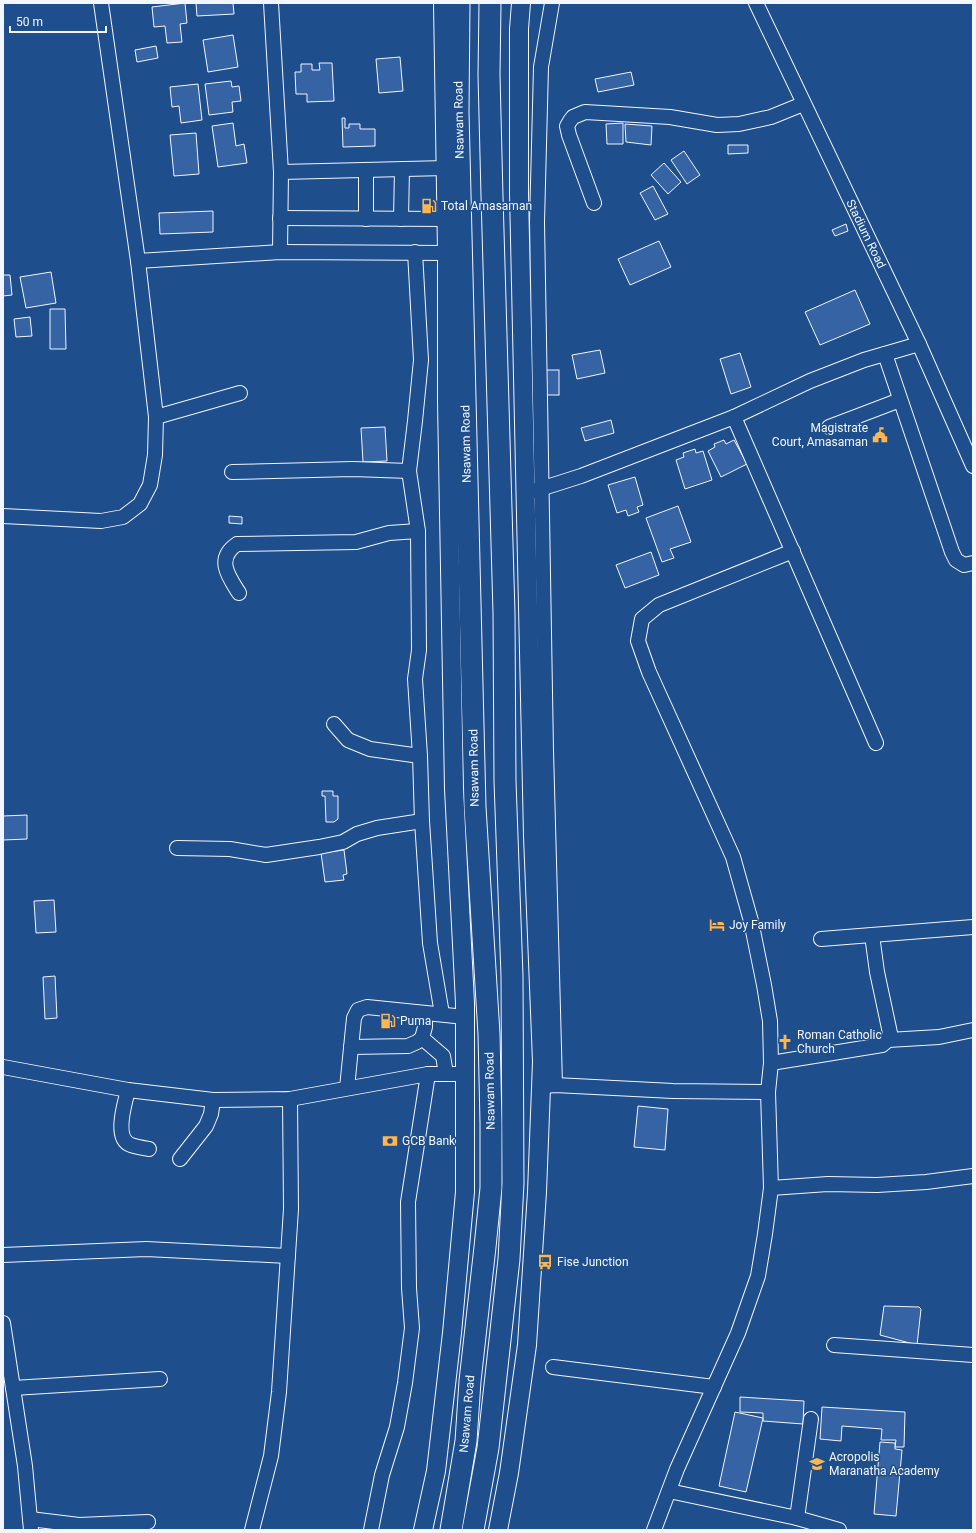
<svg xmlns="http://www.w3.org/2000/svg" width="976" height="1533" font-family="Roboto,sans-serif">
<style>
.building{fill:#3563a3;stroke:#f2f6ff}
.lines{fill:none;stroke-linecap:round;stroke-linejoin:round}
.minor-casing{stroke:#f2f6ff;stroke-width:16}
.major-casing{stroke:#f2f6ff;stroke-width:20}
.highway-casing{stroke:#f2f6ff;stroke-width:23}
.minor{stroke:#1f4e8c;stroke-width:14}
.major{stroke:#1f4e8c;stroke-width:18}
.highway{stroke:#1f4e8c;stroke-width:21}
.labels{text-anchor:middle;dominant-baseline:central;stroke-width:3;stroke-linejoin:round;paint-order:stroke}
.street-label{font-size:12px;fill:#f2f6ff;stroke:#1f4e8c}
.poi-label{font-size:12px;fill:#f2f6ff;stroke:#1f4e8c;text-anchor:start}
</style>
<rect width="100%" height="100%" fill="#1f4e8c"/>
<g class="building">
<path d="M185,3L187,23L180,24L182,42L167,43L165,26L154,27L152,7Z"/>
<path d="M196,3H233L234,14L197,16Z"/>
<path d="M233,35L238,67L208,72L203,40Z"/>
<path d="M156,46L158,58L137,62L135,50Z"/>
<path d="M400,57L403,91L379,93L376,59Z"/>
<path d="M319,63H332L334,101L307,102V94H296L295,72H301V64H312V70H320Z"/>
<path d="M631,72L634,85L598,92L595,79Z"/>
<path d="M231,81L232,87L239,86L241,101L232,102L233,112L209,115L205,84Z"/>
<path d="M198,84L202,120L181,123L179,106L172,107L170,87Z"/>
<path d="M342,118H345V128H349V124H360V129H375V146L343,147Z"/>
<path d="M233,123L236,146L244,144L247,163L218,167L212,126Z"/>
<path d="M623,123V144H607L606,124Z"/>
<path d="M625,124L652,126L651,145L626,142Z"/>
<path d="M196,133L199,174L174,176L170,135Z"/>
<path d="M728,145H748V153L728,154Z"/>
<path d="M684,151L700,175L687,184L671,160Z"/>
<path d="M664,163L681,182L668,194L651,175Z"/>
<path d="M653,186L668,214L655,220L640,193Z"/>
<path d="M213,211V232L160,234L159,213Z"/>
<path d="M846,224L848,231L835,236L832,230Z"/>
<path d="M659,241L671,267L630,285L618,259Z"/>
<path d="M51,272L56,303L26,308L20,277Z"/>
<path d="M3,275H10L12,295L3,296Z"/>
<path d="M855,290L870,324L820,345L805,312Z"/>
<path d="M50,309H65L66,349H50Z"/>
<path d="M30,317L32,336L16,337L14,319Z"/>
<path d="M600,350L605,373L577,379L572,355Z"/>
<path d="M740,353L751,387L731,394L720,359Z"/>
<rect x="542" y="370" width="17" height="25"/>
<path d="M611,420L614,433L585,441L581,428Z"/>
<path d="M385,427L387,461L363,462L361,428Z"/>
<path d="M724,440L726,444L734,440L747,464L721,477L708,451L715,447L714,444Z"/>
<path d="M695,449L696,453L703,451L712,480L685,489L676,460L684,457L683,453Z"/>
<path d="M635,477L643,505L637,507L639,512L628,516L626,510L617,513L608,485Z"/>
<path d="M678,506L691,542L670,549L674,558L662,562L646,518Z"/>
<path d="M229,516L242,517V524L229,523Z"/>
<path d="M651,552L659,575L625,588L616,565Z"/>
<path d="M322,791H333V796H338V819L334,822H326L325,796H322Z"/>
<path d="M27,815V839L3,840V816Z"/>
<path d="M344,850L347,874L343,875L344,880L325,882L321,853Z"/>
<path d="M54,900L56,932L36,933L34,901Z"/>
<path d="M55,976L57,1018L45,1019L43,977Z"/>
<path d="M638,1106L668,1109L665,1150L634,1147Z"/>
<path d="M884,1306L919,1307L921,1309L917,1345L880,1335Z"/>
<path d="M740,1397L804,1401L803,1424L763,1421V1413L740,1412Z"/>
<path d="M822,1407L905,1412L904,1447H895L896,1440H881L882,1429L842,1426L841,1441L820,1439Z"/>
<path d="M735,1412L763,1418L746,1492L719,1486Z"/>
<path d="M880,1442L895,1443V1449L902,1450L896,1516L874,1514Z"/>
</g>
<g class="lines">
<g class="minor-casing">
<g id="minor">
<path d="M271,3L281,172L280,252"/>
<path d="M552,3L541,67L537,222L546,750L555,1085"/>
<path d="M756,3L919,344L973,466"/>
<path d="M366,170V219"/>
<path d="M281,172L446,168"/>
<path d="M594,203L569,135L567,126L570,121L573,117L585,112L670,117L717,125L739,124L771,117L803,104"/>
<path d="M280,218L446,219"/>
<path d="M401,219L402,169"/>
<path d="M415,252L421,360L415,421L409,471L418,531L419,650L415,679L420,756L422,821L430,943L442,1014"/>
<path d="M138,261L280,252L447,253"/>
<path d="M885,354L952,552L956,560L964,565L973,563"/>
<path d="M156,417L240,393"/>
<path d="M734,417L876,743"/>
<path d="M829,427L900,400"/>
<path d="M232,472L353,469L409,471"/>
<path d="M534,491L581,476L734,417L810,381L864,360L919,344"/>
<path d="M3,516L101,521L123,517L140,504L150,485L155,455L156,417L138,261L101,3"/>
<path d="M239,593C229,577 215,559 237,544L356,542L389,533L418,531"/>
<path d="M334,724L348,740L370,749L420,756"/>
<path d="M177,848L230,849L266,855L319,847L343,842L357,834L377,828L422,821"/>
<path d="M821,939L973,927"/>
<path d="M422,1038L443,1056L446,1074"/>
<path d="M888,1040L939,1037L973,1030"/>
<path d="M351,1047L408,1046L417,1042L422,1038L425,1027V1013"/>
<path d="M771,1063L882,1045L888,1040L890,1033L877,972L872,935"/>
<path d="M3,1067L128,1090L213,1100L290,1099L428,1074H465"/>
<path d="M545,1086L555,1085L673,1091L768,1092"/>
<path d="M347,1088L354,1018L358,1010L367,1007L465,1017"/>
<path d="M128,1090C125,1103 113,1139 131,1145C136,1147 143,1148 149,1149"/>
<path d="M180,1159L206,1126L211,1114L213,1100"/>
<path d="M771,1188L828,1184L877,1185L926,1182L973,1176"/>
<path d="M3,1255L146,1249L288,1256"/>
<path d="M3,1323L25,1466L31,1530"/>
<path d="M834,1345L973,1355"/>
<path d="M553,1367L714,1387"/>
<path d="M13,1388L160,1379"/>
<path d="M669,1491L797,1518L839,1530"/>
<path d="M797,1518L811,1419"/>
<path d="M30,1519L79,1525L148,1522"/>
<path d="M252,1530L271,1456L279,1392L291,1209L290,1099"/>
<path d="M371,1530L382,1475L397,1427L405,1383L412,1328L409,1288L408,1202L428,1074"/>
<path d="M654,1530L677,1469L738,1333L758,1276L765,1234L771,1188L768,1092L771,1063L770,1021L764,985L751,921L733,857L649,672L638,641L642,619L659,605L793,551"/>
</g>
</g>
<g class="major-casing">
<g id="major">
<path d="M423,1530L436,1471L452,1333L465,1192V1003L454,789L447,402V253L443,3"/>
<path d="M498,1530L509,1473L527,1345L537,1192L542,1062L533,836L519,193V29L521,3"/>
</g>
</g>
<g class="highway-casing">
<g id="highway">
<path d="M451,1530L466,1441L470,1381L485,1247L491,1188V1123L489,1034L475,807L458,112L459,3"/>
<path d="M473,1530L488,1448L509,1259L513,1183L512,976L505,781L504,613L492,196L489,75L490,3"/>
</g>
</g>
<use href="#minor" class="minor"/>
<use href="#major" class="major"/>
<use href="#highway" class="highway"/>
</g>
<defs>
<g id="fuel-bare" transform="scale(1.2)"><path d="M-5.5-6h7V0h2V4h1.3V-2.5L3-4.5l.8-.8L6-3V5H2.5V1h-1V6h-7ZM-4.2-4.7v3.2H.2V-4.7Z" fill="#ffb74d" stroke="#1f4e8c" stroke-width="2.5" paint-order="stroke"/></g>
<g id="civic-bare" transform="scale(1.2)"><path d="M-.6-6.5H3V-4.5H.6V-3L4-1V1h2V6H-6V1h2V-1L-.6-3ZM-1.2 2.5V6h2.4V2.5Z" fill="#ffb74d" stroke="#1f4e8c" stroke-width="2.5" paint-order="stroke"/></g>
<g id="hotel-bare" transform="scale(1.2)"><path d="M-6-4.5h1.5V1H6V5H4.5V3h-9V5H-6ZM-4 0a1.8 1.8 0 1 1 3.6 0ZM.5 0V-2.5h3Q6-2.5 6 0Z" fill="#ffb74d" stroke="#1f4e8c" stroke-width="2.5" paint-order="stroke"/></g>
<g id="church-bare" transform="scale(1.2)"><path d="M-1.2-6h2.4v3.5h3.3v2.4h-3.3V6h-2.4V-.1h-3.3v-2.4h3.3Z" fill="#ffb74d" stroke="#1f4e8c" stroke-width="2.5" paint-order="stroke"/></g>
<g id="bank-bare" transform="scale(1.2)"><path d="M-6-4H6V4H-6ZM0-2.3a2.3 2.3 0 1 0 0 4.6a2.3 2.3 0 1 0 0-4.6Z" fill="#ffb74d" stroke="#1f4e8c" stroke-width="2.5" paint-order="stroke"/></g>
<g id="bus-bare" transform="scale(1.2)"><path d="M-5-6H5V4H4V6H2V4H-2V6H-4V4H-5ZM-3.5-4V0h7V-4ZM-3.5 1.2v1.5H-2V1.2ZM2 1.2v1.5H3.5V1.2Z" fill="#ffb74d" stroke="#1f4e8c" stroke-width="2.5" paint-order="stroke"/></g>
<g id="school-bare" transform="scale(1.2)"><path d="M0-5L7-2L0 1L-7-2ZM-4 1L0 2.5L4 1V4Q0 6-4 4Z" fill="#ffb74d" stroke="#1f4e8c" stroke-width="2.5" paint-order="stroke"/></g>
</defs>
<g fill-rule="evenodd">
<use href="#fuel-bare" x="429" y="206"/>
<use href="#civic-bare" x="880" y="435"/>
<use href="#hotel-bare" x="717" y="925"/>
<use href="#fuel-bare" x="388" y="1021"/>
<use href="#church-bare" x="785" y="1042"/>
<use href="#bank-bare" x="390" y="1141"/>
<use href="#bus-bare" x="545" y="1262"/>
<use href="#school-bare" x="817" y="1464"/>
</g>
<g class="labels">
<g class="street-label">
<text transform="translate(459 120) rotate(-91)">Nsawam Road</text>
<text transform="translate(866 234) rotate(64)">Stadium Road</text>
<text transform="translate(466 444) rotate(-91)">Nsawam Road</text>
<text transform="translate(474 768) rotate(-91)">Nsawam Road</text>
<text transform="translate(490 1091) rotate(-91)">Nsawam Road</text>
<text transform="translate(467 1414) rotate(-85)">Nsawam Road</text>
</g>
<g class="poi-label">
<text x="441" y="206">Total Amasaman</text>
<text x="868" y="428" text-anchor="end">Magistrate<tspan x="868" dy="14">Court, Amasaman</tspan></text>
<text x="729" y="925">Joy Family</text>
<text x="400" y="1021">Puma</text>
<text x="797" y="1035">Roman Catholic<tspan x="797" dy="14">Church</tspan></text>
<text x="402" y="1141">GCB Bank</text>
<text x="557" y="1262">Fise Junction</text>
<text x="829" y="1457">Acropolis<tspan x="829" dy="14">Maranatha Academy</tspan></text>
</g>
</g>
<rect width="976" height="1533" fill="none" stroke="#f2f6ff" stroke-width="8"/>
<path d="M10 26v6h96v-6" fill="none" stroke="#f2f6ff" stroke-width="2"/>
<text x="16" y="26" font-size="12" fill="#f2f6ff" stroke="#1f4e8c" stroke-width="3" paint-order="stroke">50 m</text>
</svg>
